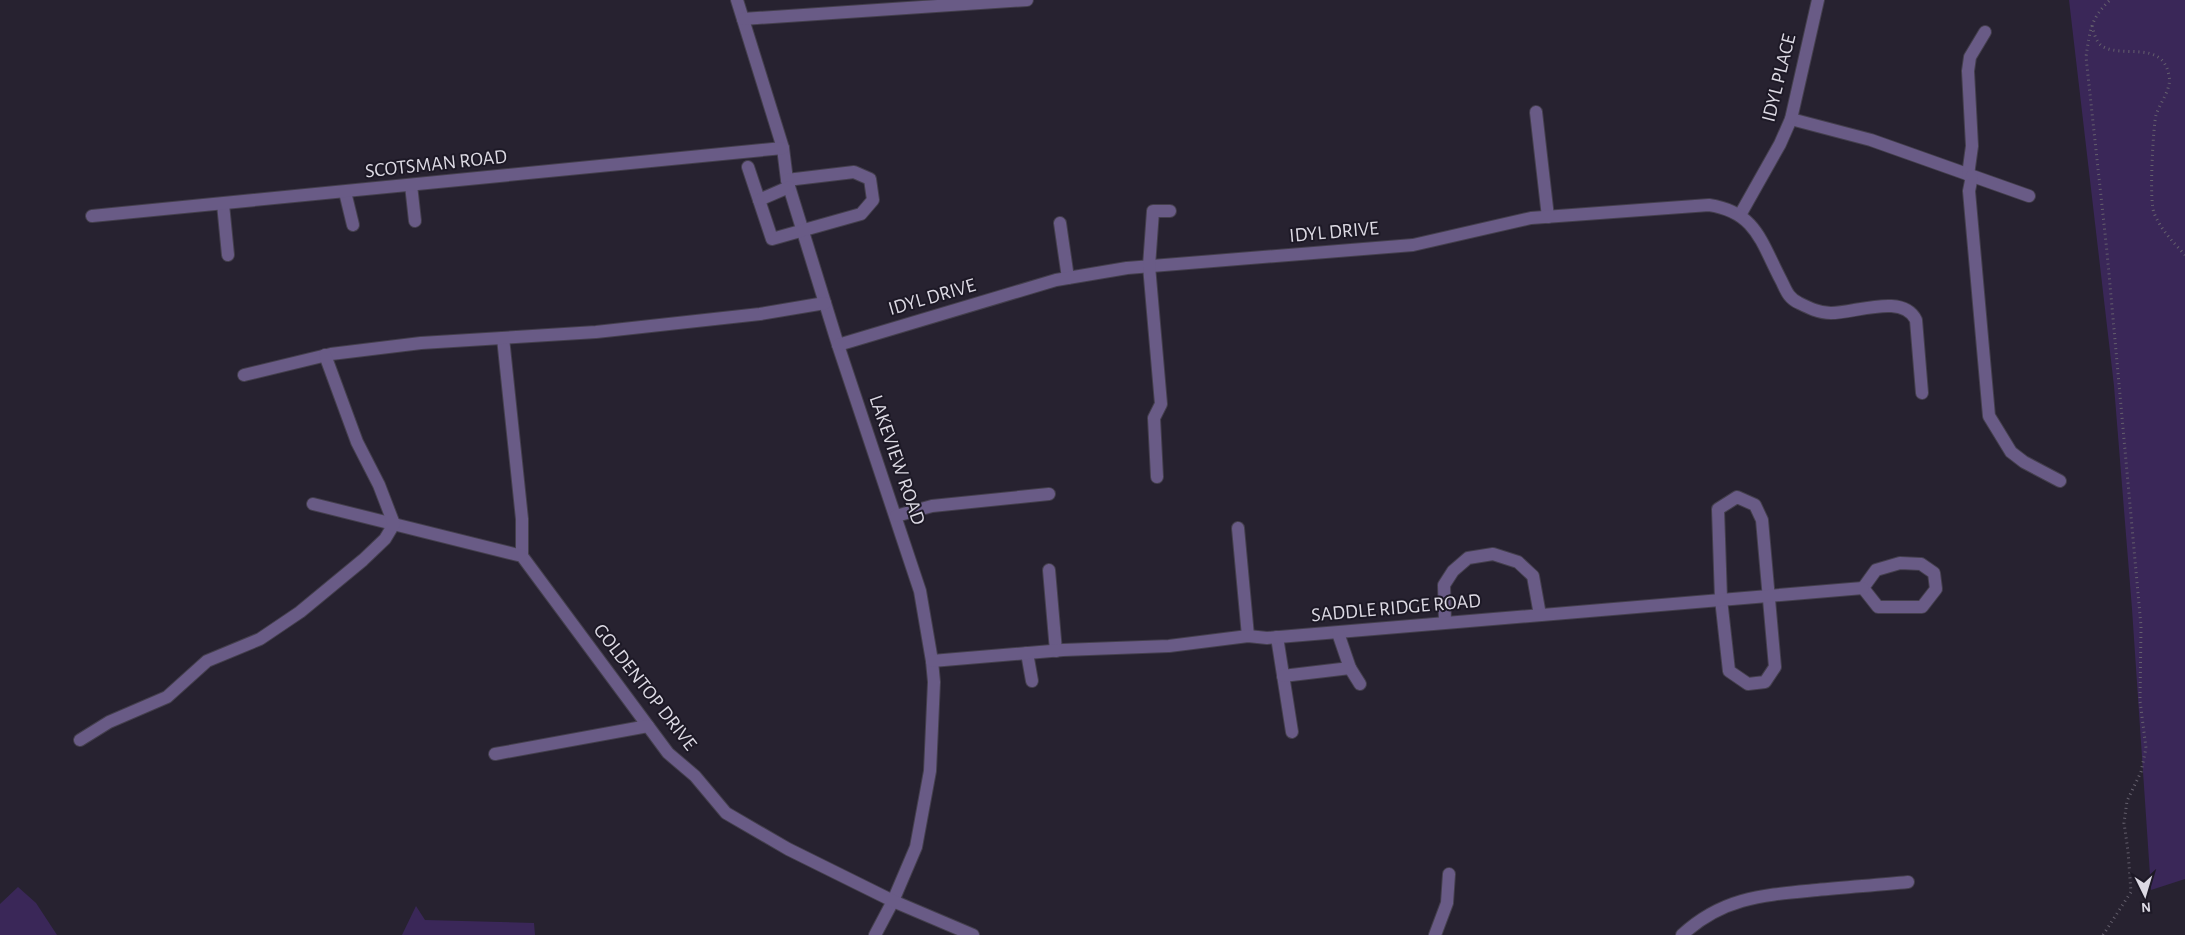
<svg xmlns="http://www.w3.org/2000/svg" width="2185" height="935" font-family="'Alegreya Sans',sans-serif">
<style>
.green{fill:#3a2758}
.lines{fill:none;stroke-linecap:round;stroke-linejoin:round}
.minor-casing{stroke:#443f4d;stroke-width:14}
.path{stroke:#65606d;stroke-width:3;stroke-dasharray:1 4;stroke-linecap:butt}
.minor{stroke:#695b86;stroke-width:12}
.labels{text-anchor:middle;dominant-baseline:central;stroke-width:4;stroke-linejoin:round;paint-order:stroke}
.street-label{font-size:20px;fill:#dcd9e3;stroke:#1d1926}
</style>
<rect width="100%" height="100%" fill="#272230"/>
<g class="green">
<path d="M2069,0H2185V879L2151,890L2132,609L2114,386Z"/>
<path d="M18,887L36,903L57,935H0V904Z"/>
<path d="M416,906L425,920L534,923L535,935H402Z"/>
</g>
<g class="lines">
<g class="minor-casing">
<g id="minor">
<path d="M737,0L783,148L787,180L838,345L920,591L932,661L934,682L930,771L916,847L893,901L875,935"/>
<path d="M743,19L1027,0"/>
<path d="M1536,112L1548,217"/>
<path d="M1791,119L1871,140L2029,196"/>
<path d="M748,167L772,239L861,214L873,200L870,179L854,172L787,180"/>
<path d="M1968,175L1972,146L1968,71L1970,57L1985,32"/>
<path d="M1972,176L1969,191L1989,416L2011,452L2024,462L2060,481"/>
<path d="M411,185L415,221"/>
<path d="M345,192L353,225"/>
<path d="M759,200L789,187"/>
<path d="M223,204L228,255"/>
<path d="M1740,215L1780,144L1791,119L1818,0"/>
<path d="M92,216L783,148"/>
<path d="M1060,223L1068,278"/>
<path d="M503,338L522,519V556"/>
<path d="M838,345L1056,280L1127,268L1413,245L1531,218L1709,205C1756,212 1761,242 1781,280C1786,290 1788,298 1799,303C1809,308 1819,313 1831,313C1856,313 1903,293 1916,320L1922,393"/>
<path d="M244,375L331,354L421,343L596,332L760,314L825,303"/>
<path d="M1157,477L1154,418L1161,404L1149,266L1153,211H1170"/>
<path d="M1737,497L1755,505L1762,520L1775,667L1765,682L1748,684L1729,671L1721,599L1718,509Z"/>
<path d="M313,504L522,556L668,753L695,776L726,813L788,849L893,901L973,935"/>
<path d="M896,516L932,506L1049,494"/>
<path d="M1238,528L1248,636"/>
<path d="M1900,563L1921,564L1934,573L1936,589L1922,607H1878L1863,588L1876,570Z"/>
<path d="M1049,570L1056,651"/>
<path d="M1445,622L1444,585L1453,571L1468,558L1493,554L1518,562L1533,576L1540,615"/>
<path d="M1277,637L1292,732"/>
<path d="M1027,653L1032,681"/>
<path d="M932,661L1063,650L1169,646L1248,636L1267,638L1863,588"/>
<path d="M1350,668L1360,684"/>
<path d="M1283,676L1350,668L1338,633"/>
<path d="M80,740L109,722L167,697L207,661L260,639L300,612L363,560L385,539L394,524L379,485L357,442L325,355"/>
<path d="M495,754L648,726"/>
<path d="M1435,935L1447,903L1449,874"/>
<path d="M1682,935C1723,897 1764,895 1817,890C1847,887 1878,885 1908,882"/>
</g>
</g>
<g class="path">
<path d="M2092,26C2094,33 2096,42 2102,46C2122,59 2163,39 2169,76C2172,88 2160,103 2156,115C2153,128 2149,201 2154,213C2161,230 2173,242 2185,255"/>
<path d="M2103,935L2131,892L2128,851L2124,823L2127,801L2141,772L2146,748L2140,701L2141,626L2107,252L2086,57C2090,31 2090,19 2110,0"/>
</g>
<use href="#minor" class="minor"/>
</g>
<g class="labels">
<g class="street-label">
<text transform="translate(1779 78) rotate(-76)">IDYL PLACE</text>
<text transform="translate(436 164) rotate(-6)">SCOTSMAN ROAD</text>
<text transform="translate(1334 232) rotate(-5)">IDYL DRIVE</text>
<text transform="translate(932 297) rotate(-16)">IDYL DRIVE</text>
<text transform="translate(897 460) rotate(71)">LAKEVIEW ROAD</text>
<text transform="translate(1396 608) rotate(-5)">SADDLE RIDGE ROAD</text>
<text transform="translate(645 687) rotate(52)">GOLDENTOP DRIVE</text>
</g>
</g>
<g transform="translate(2145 895) rotate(175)" stroke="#1d1926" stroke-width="4" paint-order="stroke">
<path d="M0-4L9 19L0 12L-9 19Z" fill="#dcd9e3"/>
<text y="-8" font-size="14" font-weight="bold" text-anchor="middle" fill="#dcd9e3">N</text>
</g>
</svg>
